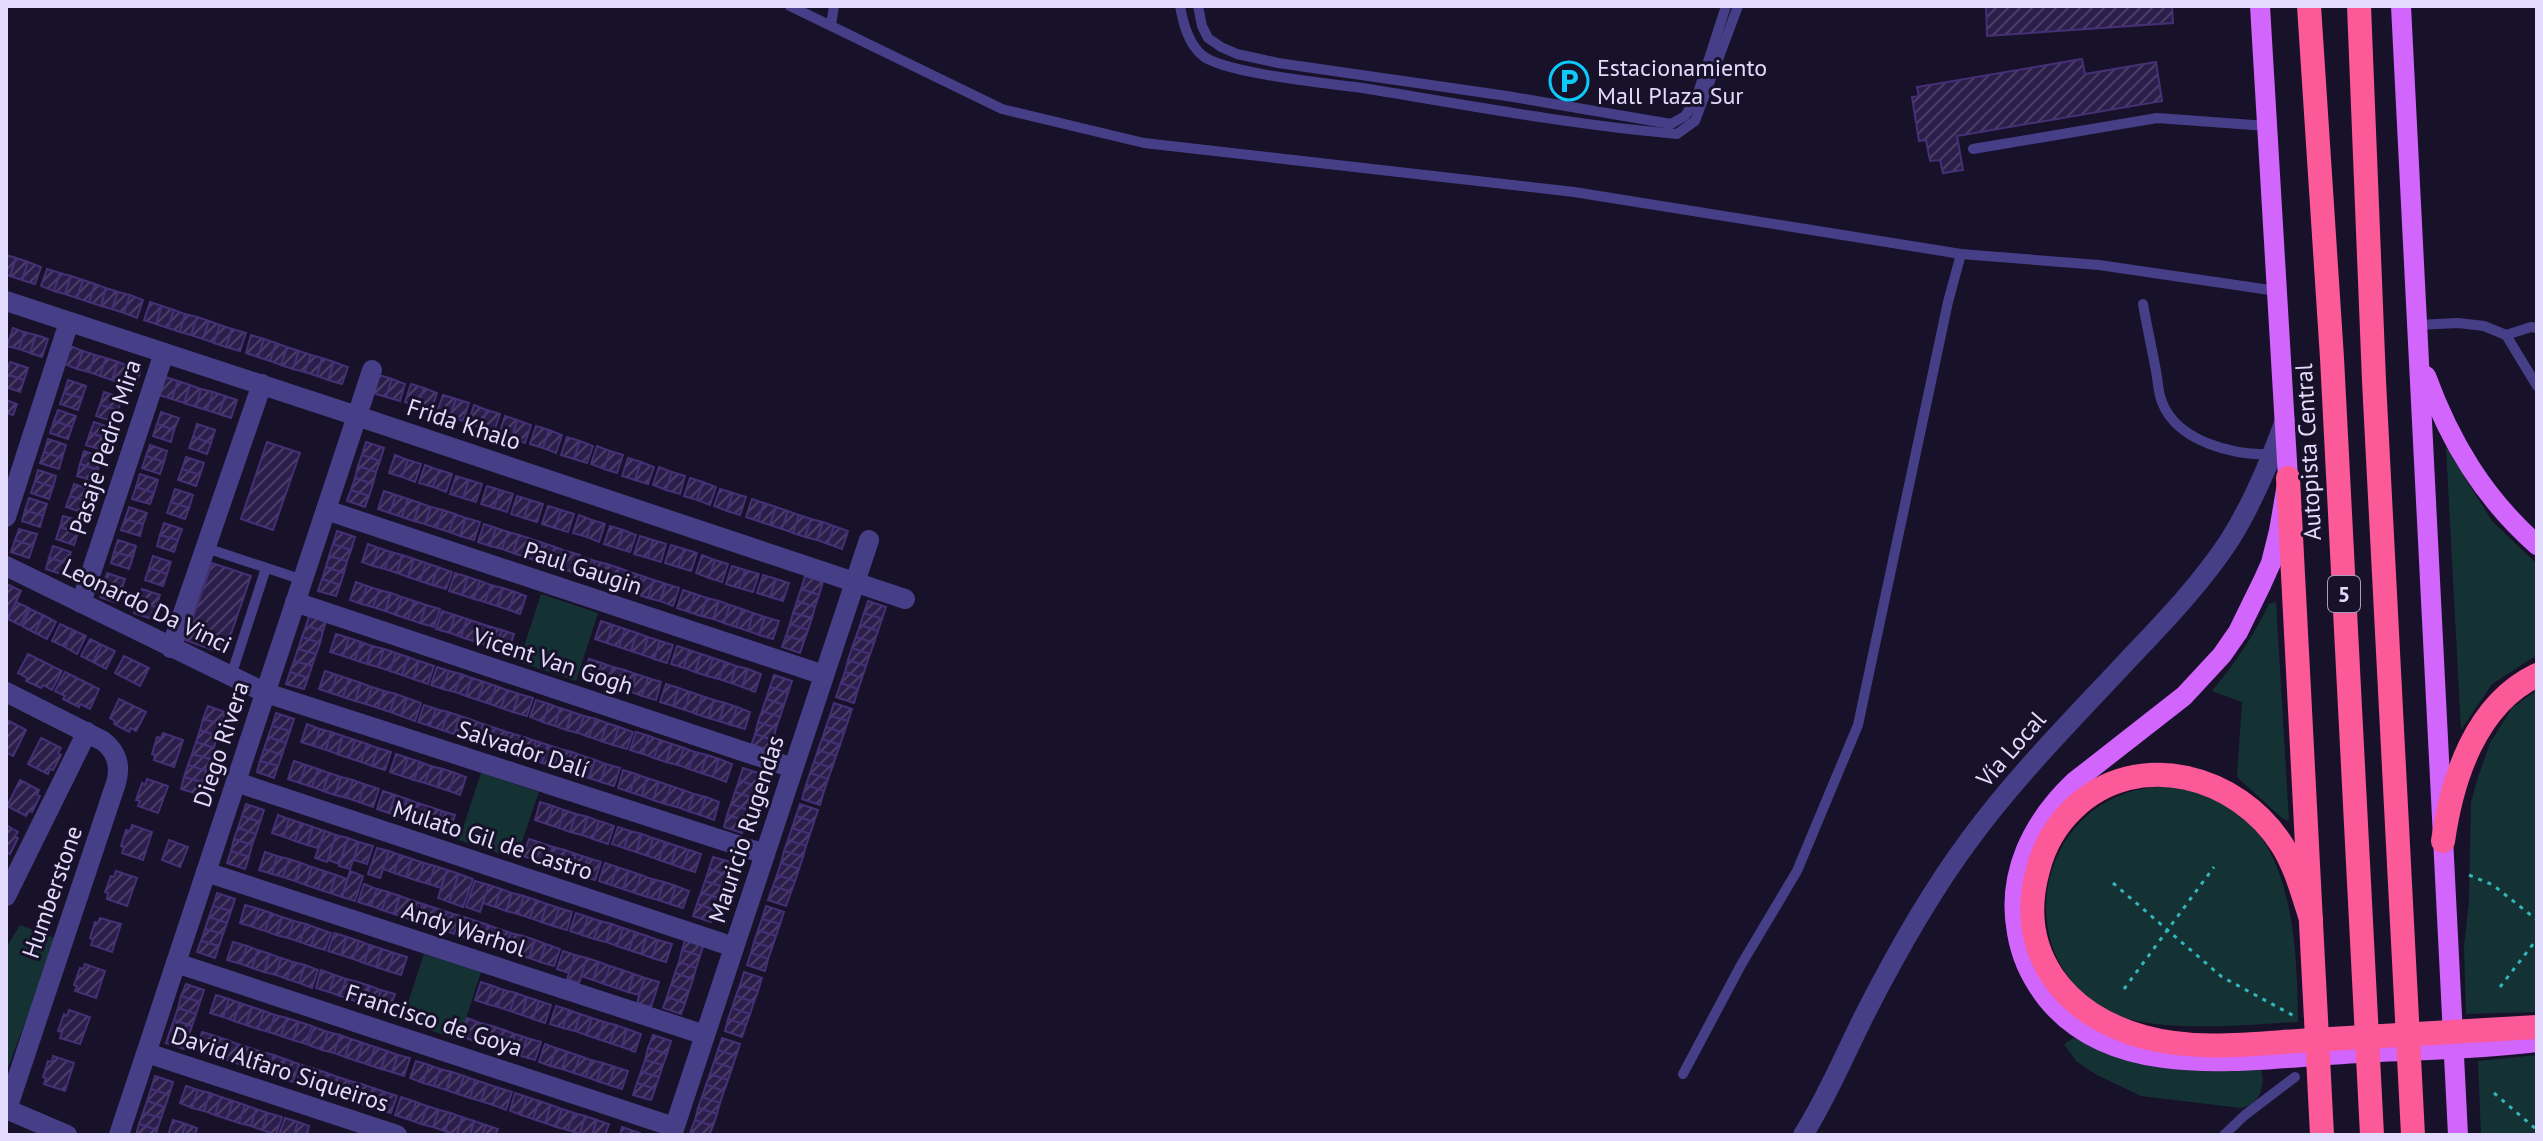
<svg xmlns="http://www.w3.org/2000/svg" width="2543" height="1141" font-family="'PT Sans',sans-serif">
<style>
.grass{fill:#143234}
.building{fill:url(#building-hatch);stroke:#453076;stroke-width:2}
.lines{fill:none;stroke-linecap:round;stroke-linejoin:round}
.path{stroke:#33b6ba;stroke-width:3;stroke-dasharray:4 6;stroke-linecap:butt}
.service{stroke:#473e88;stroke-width:10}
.minor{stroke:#473e88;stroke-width:20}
.tertiary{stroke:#473e88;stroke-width:20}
.primary{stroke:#d165fc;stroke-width:20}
.motorway{stroke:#fb5998;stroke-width:24}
.labels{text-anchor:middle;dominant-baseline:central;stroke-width:6;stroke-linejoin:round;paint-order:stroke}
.shield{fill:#18112a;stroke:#a69ebe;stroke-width:2}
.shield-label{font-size:22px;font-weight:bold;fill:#e3dbfe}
.poi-label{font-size:24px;fill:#e3dbfe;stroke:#18112a;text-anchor:start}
.street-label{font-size:24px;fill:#e3dbfe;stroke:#18112a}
</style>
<defs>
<pattern id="building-hatch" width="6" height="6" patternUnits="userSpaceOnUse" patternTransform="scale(2)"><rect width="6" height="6" fill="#2b1e4b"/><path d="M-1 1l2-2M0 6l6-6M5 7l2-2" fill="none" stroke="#4a3e66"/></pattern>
</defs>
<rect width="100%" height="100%" fill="#18112a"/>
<g class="grass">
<path d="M2446,447L2492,521L2537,564V655L2492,684L2461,730Z"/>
<path d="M541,594L598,613L576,681L519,662Z"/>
<path d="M2276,602L2289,821L2282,818L2237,777L2242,702L2212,691C2235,663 2253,637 2269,604Z"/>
<path d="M2537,690V1012L2466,1014L2464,947L2469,902L2471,803L2477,780L2490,743L2512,708Z"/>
<path d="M481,773L539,792L516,859L459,840Z"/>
<path d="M2170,786C2189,789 2206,793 2223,802C2295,842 2297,950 2298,1022C2243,1025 2140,1036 2094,1005C2082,997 2069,979 2062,967C2027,908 2052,825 2116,797C2134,789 2152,787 2170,786Z"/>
<path d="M20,925L57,939L6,1073V948Z"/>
<path d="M424,954L481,972L459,1040L402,1021Z"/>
<path d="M2075,1037L2106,1049L2259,1064C2267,1081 2262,1104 2241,1108L2141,1096L2097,1075L2076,1061L2064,1044Z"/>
<path d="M2537,1055V1135H2481L2478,1061Z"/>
</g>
<g class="building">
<path d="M1986,6H2172L2173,23L1987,36Z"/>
<path d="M2082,59L2085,74L2156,62L2162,101L1957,136L1963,170L1943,173L1940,160L1930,161L1926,140L1919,141L1912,97L1919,96L1917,87Z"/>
<path d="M6,255L16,258L10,276L6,275Z"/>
<path d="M16,258L28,262L22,280L10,276Z"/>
<path d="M28,262L41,267L35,284L22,280Z"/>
<path d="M47,269L60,273L54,291L41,286Z"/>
<path d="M60,273L71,276L65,294L54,291Z"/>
<path d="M71,276L83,280L77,298L65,294Z"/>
<path d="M83,280L95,284L89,302L77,298Z"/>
<path d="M95,284L106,288L101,306L89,302Z"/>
<path d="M106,288L118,292L112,309L101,306Z"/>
<path d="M118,292L130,295L124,313L112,309Z"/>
<path d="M130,295L143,300L137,318L124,313Z"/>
<path d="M150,302L162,306L156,324L144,320Z"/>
<path d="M162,306L174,310L168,328L156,324Z"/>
<path d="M174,310L185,314L180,332L168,328Z"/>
<path d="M185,314L197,317L191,335L180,332Z"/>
<path d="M197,317L209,321L203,339L191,335Z"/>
<path d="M209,321L220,325L214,343L203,339Z"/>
<path d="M220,325L232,329L226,347L214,343Z"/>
<path d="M13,328L24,332L19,349L7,346Z"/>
<path d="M232,329L246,333L240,351L226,347Z"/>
<path d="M24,332L36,335L30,353L19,349Z"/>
<path d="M36,335L48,339L42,357L30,353Z"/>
<path d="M251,335L264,339L258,357L246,353Z"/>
<path d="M264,339L276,343L270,361L258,357Z"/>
<path d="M276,343L287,347L281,365L270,361Z"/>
<path d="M70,346L83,351L77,369L64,364Z"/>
<path d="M287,347L299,351L293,369L281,365Z"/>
<path d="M83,351L95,355L89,372L77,369Z"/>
<path d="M299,351L311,355L305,372L293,369Z"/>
<path d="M95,355L106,358L100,376L89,372Z"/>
<path d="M311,355L322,358L317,376L305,372Z"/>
<path d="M106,358L118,362L112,380L100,376Z"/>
<path d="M322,358L334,362L328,380L317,376Z"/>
<path d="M10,362L28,368L24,380L6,374Z"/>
<path d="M118,362L129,366L124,384L112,380Z"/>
<path d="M334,362L348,367L342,384L328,380Z"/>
<path d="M129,366L141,370L135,388L124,384Z"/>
<path d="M6,374L24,380L20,392L6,387Z"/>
<path d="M379,375L392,379L386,397L373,393Z"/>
<path d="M165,377L178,381L172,399L159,395Z"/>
<path d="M392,379L405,384L400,401L386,397Z"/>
<path d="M68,380L86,386L82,398L64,393Z"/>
<path d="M178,381L190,385L184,403L172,399Z"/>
<path d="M411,384L424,388L418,406L405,402Z"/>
<path d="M190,385L201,389L196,407L184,403Z"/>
<path d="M424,388L437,393L431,411L418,406Z"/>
<path d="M201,389L213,392L207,410L196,407Z"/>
<path d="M104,392L122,398L118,410L100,405Z"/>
<path d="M213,392L225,396L219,414L207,410Z"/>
<path d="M64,393L82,398L78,410L60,404Z"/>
<path d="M443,395L456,399L450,417L437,412Z"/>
<path d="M225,396L237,400L231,418L219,414Z"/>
<path d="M456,399L469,403L463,421L450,417Z"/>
<path d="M6,400L17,404L13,415L6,413Z"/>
<path d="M100,405L118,410L114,422L96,416Z"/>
<path d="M474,405L487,410L481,428L468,423Z"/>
<path d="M58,410L76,416L72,427L54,421Z"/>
<path d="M487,410L500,414L494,432L481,428Z"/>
<path d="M161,412L179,418L174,430L157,424Z"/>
<path d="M505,416L517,420L512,438L499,434Z"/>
<path d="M517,420L531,425L525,443L512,438Z"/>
<path d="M54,421L72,427L68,439L50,433Z"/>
<path d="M94,422L112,428L108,439L90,433Z"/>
<path d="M157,424L174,430L171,442L153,436Z"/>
<path d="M197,424L215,430L211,443L193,437Z"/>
<path d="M536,426L549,430L543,448L530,444Z"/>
<path d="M549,430L562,435L556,453L543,448Z"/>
<path d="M90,433L108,439L105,451L86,445Z"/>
<path d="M193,437L211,443L207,454L189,448Z"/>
<path d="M567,437L580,441L574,459L561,455Z"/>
<path d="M48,439L66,445L62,458L44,452Z"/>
<path d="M580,441L593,446L587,463L574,459Z"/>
<path d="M267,442L300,453L273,530L241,519Z"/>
<path d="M366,442L384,448L380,461L362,455Z"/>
<path d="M150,445L167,451L164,462L146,456Z"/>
<path d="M597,446L610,451L604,469L591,464Z"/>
<path d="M84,451L102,457L98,470L80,464Z"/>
<path d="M610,451L623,455L617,473L604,469Z"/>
<path d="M44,452L62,458L59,469L40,463Z"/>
<path d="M362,455L380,461L376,472L358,466Z"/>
<path d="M395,455L408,460L402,477L389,473Z"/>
<path d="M146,456L164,462L160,474L142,468Z"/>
<path d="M186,457L204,463L200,475L182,469Z"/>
<path d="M628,458L641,462L635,480L622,476Z"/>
<path d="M408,460L421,464L415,482L402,477Z"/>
<path d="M641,462L654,467L648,484L635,480Z"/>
<path d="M80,464L98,470L94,481L77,476Z"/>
<path d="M425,465L439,470L433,487L419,483Z"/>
<path d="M358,466L376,472L373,484L355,478Z"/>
<path d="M659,467L672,472L666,490L653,485Z"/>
<path d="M182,469L200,475L196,486L178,480Z"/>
<path d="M38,470L56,476L53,487L35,481Z"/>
<path d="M439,470L452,474L446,492L433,487Z"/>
<path d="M672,472L685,476L680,494L666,490Z"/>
<path d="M140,474L158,480L154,493L136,487Z"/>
<path d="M456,476L469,480L463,498L450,494Z"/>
<path d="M355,478L373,484L369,496L351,490Z"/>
<path d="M690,478L703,482L697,500L684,496Z"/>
<path d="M469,480L482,484L476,502L463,498Z"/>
<path d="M35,481L53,487L49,499L31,493Z"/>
<path d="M703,482L716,487L710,505L697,500Z"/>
<path d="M74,484L91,490L88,502L70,496Z"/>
<path d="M487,486L500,490L494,508L481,504Z"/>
<path d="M136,487L154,493L150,504L132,499Z"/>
<path d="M175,489L193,495L189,508L171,502Z"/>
<path d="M720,489L733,493L727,511L714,506Z"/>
<path d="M351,490L369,496L365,507L347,501Z"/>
<path d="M500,490L513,494L507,512L494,508Z"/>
<path d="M384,491L396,495L390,513L378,509Z"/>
<path d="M733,493L746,497L740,515L727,511Z"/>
<path d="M396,495L408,499L402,517L390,513Z"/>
<path d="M70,496L88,502L84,513L66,507Z"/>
<path d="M517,496L530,500L524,518L511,514Z"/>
<path d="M29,498L47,504L43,516L25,510Z"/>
<path d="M408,499L420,503L414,521L402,517Z"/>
<path d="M752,499L764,503L758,521L746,517Z"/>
<path d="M530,500L543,504L537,522L524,518Z"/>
<path d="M171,502L189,508L185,519L167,513Z"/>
<path d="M420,503L431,507L425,524L414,521Z"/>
<path d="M764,503L776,507L770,525L758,521Z"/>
<path d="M548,506L561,510L555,528L542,524Z"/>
<path d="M129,507L147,513L143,524L125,519Z"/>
<path d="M431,507L443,510L437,528L425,524Z"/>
<path d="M776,507L788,511L782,529L770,525Z"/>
<path d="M25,510L43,516L40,527L22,521Z"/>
<path d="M443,510L455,514L449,532L437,528Z"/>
<path d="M561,510L574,514L568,532L555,528Z"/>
<path d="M788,511L799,515L793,533L782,529Z"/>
<path d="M455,514L466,518L460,536L449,532Z"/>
<path d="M579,515L592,520L587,537L573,533Z"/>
<path d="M799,515L811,519L805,537L793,533Z"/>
<path d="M63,516L81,521L78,533L60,527Z"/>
<path d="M466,518L480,522L474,540L460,536Z"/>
<path d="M125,519L143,524L140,536L121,530Z"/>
<path d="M811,519L823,522L817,540L805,537Z"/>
<path d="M592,520L605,524L599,542L587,537Z"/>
<path d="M823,522L834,526L828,544L817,540Z"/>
<path d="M164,523L182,529L178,540L160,535Z"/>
<path d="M484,524L496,528L490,546L478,542Z"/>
<path d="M610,526L623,530L617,548L604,544Z"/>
<path d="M834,526L848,531L842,549L828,544Z"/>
<path d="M60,527L78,533L74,545L56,539Z"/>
<path d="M496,528L508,532L502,549L490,546Z"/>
<path d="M19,529L37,534L33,546L15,540Z"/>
<path d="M623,530L636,535L630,552L617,548Z"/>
<path d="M337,531L355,537L351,550L333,544Z"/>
<path d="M508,532L519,535L513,553L502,549Z"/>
<path d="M160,535L178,540L174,552L157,546Z"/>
<path d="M519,535L531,539L525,557L513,553Z"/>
<path d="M640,536L653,540L648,558L634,554Z"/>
<path d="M531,539L543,543L537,561L525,557Z"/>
<path d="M15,540L33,546L29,558L11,552Z"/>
<path d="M118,540L136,546L133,557L114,552Z"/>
<path d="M653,540L666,544L661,562L648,558Z"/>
<path d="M543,543L555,547L549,564L537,561Z"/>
<path d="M333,544L351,550L347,561L329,556Z"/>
<path d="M368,544L379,548L373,566L362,562Z"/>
<path d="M671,545L684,549L678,567L665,563Z"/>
<path d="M53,546L71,552L67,563L49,558Z"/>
<path d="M555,547L566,551L560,568L549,564Z"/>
<path d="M379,548L391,552L385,569L373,566Z"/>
<path d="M684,549L697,553L691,571L678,567Z"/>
<path d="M566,551L580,555L574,573L560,568Z"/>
<path d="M114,552L133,557L129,569L111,563Z"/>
<path d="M391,552L402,555L397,573L385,569Z"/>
<path d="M402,555L414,559L408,577L397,573Z"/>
<path d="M702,555L715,560L709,578L696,573Z"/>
<path d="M153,556L171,562L167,574L149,568Z"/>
<path d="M329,556L347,561L344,573L326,567Z"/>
<path d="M583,557L595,561L589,579L577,574Z"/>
<path d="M49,558L67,563L64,575L46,569Z"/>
<path d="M414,559L426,563L420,581L408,577Z"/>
<path d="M715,560L728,564L722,582L709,578Z"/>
<path d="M595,561L607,564L601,582L589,579Z"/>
<path d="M212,563L251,576L224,654L185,640Z"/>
<path d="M426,563L438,567L432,585L420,581Z"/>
<path d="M607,564L619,568L613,586L601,582Z"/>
<path d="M732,566L745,570L739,588L726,584Z"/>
<path d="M326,567L344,573L340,585L322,579Z"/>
<path d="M438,567L452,572L446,589L432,585Z"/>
<path d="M149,568L167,574L163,586L145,580Z"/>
<path d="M619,568L630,572L625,590L613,586Z"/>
<path d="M745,570L759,574L753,592L739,588Z"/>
<path d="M630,572L642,576L636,594L625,590Z"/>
<path d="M107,573L125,579L121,591L103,585Z"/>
<path d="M455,573L468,577L462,595L449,591Z"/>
<path d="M763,575L776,579L770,597L757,593Z"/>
<path d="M642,576L654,580L648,598L636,594Z"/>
<path d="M805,576L823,582L819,595L801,589Z"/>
<path d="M468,577L480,581L474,599L462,595Z"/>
<path d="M322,579L340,585L336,596L318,591Z"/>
<path d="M776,579L789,583L783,601L770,597Z"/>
<path d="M654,580L666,584L660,601L648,598Z"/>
<path d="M480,581L491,585L485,602L474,599Z"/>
<path d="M356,582L367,586L361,604L350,600Z"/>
<path d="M666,584L679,588L673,606L660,601Z"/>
<path d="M9,585L21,591L8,619L6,590Z"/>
<path d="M103,585L121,591L117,603L100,597Z"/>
<path d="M491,585L503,588L497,606L485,602Z"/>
<path d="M367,586L379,590L373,607L361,604Z"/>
<path d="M503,588L515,592L509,610L497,606Z"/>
<path d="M142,589L160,595L156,607L138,601Z"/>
<path d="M801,589L819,595L815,607L797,601Z"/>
<path d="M379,590L391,593L385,611L373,607Z"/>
<path d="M683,590L695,594L689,612L677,608Z"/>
<path d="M515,592L526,596L520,614L509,610Z"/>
<path d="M391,593L402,597L396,615L385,611Z"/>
<path d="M695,594L707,598L701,616L689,612Z"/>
<path d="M402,597L414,601L408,619L396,615Z"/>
<path d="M707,598L719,601L713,619L701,616Z"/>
<path d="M138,601L156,607L152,619L134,613Z"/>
<path d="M414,601L426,605L420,623L408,619Z"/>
<path d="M719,601L730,605L724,623L713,619Z"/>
<path d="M797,601L815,607L812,618L793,613Z"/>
<path d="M868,601L886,607L882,619L864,613Z"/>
<path d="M16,602L29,608L20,625L8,619Z"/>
<path d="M426,605L440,609L434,627L420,623Z"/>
<path d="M730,605L742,609L736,627L724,623Z"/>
<path d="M30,609L43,615L35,633L22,626Z"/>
<path d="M742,609L753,613L748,631L736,627Z"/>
<path d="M442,611L455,615L450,633L436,629Z"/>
<path d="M310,613L327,619L323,631L306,626Z"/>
<path d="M753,613L765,617L759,635L748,631Z"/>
<path d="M793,613L812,618L808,630L790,624Z"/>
<path d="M864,613L882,619L878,631L860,625Z"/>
<path d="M43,615L56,622L47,639L35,633Z"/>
<path d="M455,615L467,619L461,637L450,633Z"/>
<path d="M765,617L779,621L773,639L759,635Z"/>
<path d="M467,619L479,623L473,641L461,637Z"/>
<path d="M601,621L613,625L607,643L595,639Z"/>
<path d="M479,623L491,627L485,645L473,641Z"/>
<path d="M60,624L73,630L65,647L52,641Z"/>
<path d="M790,624L808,630L804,641L786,636Z"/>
<path d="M613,625L625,629L619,647L607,643Z"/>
<path d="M860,625L878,631L874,643L856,637Z"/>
<path d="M306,626L323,631L320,643L302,637Z"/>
<path d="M491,627L502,630L496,648L485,645Z"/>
<path d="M625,629L637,633L631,651L619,647Z"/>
<path d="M73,630L86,636L77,654L65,647Z"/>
<path d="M502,630L514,634L508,652L496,648Z"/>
<path d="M637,633L648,637L643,655L631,651Z"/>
<path d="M336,634L349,638L343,656L330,652Z"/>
<path d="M786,636L804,641L800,653L782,647Z"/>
<path d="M302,637L320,643L316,654L298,649Z"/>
<path d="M648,637L660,641L654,659L643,655Z"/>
<path d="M856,637L874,643L870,654L852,648Z"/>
<path d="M349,638L361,642L355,660L343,656Z"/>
<path d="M90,639L102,645L93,662L81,656Z"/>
<path d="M660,641L673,645L667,663L654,659Z"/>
<path d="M361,642L372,646L367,664L355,660Z"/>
<path d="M102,645L115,651L106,669L93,662Z"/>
<path d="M372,646L384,649L378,667L367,664Z"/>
<path d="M677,646L689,650L684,668L671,664Z"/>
<path d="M852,648L870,654L866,666L848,660Z"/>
<path d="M298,649L316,654L312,666L294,661Z"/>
<path d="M384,649L396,653L390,671L378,667Z"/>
<path d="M689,650L701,654L695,672L684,668Z"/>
<path d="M396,653L408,657L402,675L390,671Z"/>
<path d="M28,654L62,671L52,690L43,685L41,688L26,681L27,678L18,673Z"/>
<path d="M701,654L713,658L707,676L695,672Z"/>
<path d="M124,656L149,668L140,686L115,673Z"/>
<path d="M408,657L419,661L413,679L402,675Z"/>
<path d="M713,658L725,662L719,679L707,676Z"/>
<path d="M589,659L602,663L596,681L583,677Z"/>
<path d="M848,660L866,666L862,678L845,672Z"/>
<path d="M294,661L312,666L308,678L290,672Z"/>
<path d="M419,661L434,666L428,684L413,679Z"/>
<path d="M725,662L736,666L731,683L719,679Z"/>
<path d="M602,663L613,667L607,685L596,681Z"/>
<path d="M736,666L748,669L742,687L731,683Z"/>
<path d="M437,667L449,671L443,689L431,685Z"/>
<path d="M613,667L625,670L619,688L607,685Z"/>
<path d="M748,669L761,674L755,692L742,687Z"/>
<path d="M625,670L636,674L631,692L619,688Z"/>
<path d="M325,671L337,675L331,693L319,689Z"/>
<path d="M449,671L461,674L455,692L443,689Z"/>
<path d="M65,672L99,689L90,709L80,704L79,707L63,699L65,696L55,691Z"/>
<path d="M290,672L308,678L304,689L286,684Z"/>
<path d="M845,672L862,678L858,689L841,683Z"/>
<path d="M461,674L472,678L466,696L455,692Z"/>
<path d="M636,674L648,678L642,696L631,692Z"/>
<path d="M337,675L349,679L343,697L331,693Z"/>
<path d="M774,675L792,681L788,693L770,687Z"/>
<path d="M472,678L484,682L478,700L466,696Z"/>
<path d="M648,678L661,682L656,700L642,696Z"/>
<path d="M349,679L361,683L355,701L343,697Z"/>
<path d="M484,682L496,686L490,704L478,700Z"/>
<path d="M361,683L372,687L366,704L355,701Z"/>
<path d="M841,683L858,689L854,703L836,697Z"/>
<path d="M666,684L679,688L673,706L660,702Z"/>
<path d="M496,686L507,690L501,708L490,704Z"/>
<path d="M372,687L384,691L378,708L366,704Z"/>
<path d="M770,687L788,693L784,705L766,699Z"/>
<path d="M679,688L690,692L685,710L673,706Z"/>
<path d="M507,690L519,694L513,712L501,708Z"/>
<path d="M384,691L396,694L390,712L378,708Z"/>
<path d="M690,692L702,696L696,714L685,710Z"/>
<path d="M396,694L407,698L401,716L390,712Z"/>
<path d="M519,694L533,698L527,716L513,712Z"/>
<path d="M702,696L714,700L708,718L696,714Z"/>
<path d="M407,698L421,703L415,721L401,716Z"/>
<path d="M119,699L146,712L136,731L131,728L129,732L114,724L115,721L110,718Z"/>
<path d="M766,699L784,705L780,717L762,711Z"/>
<path d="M536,700L549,704L543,722L530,717Z"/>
<path d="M714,700L725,703L719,721L708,718Z"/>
<path d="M725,703L737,707L731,725L719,721Z"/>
<path d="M834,703L852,709L848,721L830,716Z"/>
<path d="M549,704L560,708L555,726L543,722Z"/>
<path d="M424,705L436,709L430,726L418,722Z"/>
<path d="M208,706L225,712L221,724L203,719Z"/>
<path d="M737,707L750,712L745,729L731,725Z"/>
<path d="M560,708L572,712L566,730L555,726Z"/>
<path d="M436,709L448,712L442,730L430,726Z"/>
<path d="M762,711L780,717L776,728L758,722Z"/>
<path d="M448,712L460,716L454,734L442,730Z"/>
<path d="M572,712L584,716L578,733L566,730Z"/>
<path d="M276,713L294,719L290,731L272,726Z"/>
<path d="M460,716L472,720L466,738L454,734Z"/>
<path d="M584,716L596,719L589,737L578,733Z"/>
<path d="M830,716L848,721L844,733L826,727Z"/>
<path d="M203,719L221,724L217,736L200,730Z"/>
<path d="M596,719L607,723L601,741L589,737Z"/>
<path d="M7,720L26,730L13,756L6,752Z"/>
<path d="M472,720L483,724L477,742L466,738Z"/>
<path d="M758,722L776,728L773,740L755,734Z"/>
<path d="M607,723L619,727L613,745L601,741Z"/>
<path d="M307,724L320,729L314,746L301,742Z"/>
<path d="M483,724L495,728L489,746L477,742Z"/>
<path d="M272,726L290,731L286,743L268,737Z"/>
<path d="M619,727L633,732L627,749L613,745Z"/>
<path d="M826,727L844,733L840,745L822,739Z"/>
<path d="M495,728L507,732L501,750L489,746Z"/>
<path d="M320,729L331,732L326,750L314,746Z"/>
<path d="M200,730L217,736L214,748L196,742Z"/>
<path d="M331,732L343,736L337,754L326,750Z"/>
<path d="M507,732L520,736L514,754L501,750Z"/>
<path d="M636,732L649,736L643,754L630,750Z"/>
<path d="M163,733L183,740L174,767L154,760L155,755L152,754L157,737L161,738Z"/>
<path d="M755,734L773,740L769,752L751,746Z"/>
<path d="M343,736L355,740L349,758L337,754Z"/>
<path d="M649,736L660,740L654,758L643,754Z"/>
<path d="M268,737L286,743L282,755L264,749Z"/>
<path d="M524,737L536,741L531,759L518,755Z"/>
<path d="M41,738L61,748L58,753L61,755L53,770L50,769L48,774L28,764Z"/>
<path d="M822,739L840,745L836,756L818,750Z"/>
<path d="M355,740L367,744L361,762L349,758Z"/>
<path d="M660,740L672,744L666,762L654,758Z"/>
<path d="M536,741L548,745L542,763L531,759Z"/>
<path d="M196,742L214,748L210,759L192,754Z"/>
<path d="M367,744L378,748L372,766L361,762Z"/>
<path d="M672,744L684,748L678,765L666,762Z"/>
<path d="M548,745L560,749L554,766L542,763Z"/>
<path d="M378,748L391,752L385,770L372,766Z"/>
<path d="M684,748L695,752L689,769L678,765Z"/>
<path d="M264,749L282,755L278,766L260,761Z"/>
<path d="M560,749L572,752L565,770L554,766Z"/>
<path d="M818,750L836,756L832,768L814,762Z"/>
<path d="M572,752L583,756L577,774L565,770Z"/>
<path d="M695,752L707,755L701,773L689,769Z"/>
<path d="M192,754L210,759L206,771L188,765Z"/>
<path d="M396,754L408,758L402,776L390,772Z"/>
<path d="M707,755L719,759L713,777L701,773Z"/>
<path d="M583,756L595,760L589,778L577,774Z"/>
<path d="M408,758L420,762L414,780L402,776Z"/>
<path d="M719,759L732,764L726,782L713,777Z"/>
<path d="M595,760L606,764L601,782L589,778Z"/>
<path d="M260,761L278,766L274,778L257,772Z"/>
<path d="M294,761L306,765L300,783L288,779Z"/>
<path d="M420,762L431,766L425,783L414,780Z"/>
<path d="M814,762L832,768L828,779L810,773Z"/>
<path d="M606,764L620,768L614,786L601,782Z"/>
<path d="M188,765L206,771L202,782L184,777Z"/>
<path d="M306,765L318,769L312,787L300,783Z"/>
<path d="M431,766L443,769L437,787L425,783Z"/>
<path d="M743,768L761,774L757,787L739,780Z"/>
<path d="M318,769L329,773L323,791L312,787Z"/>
<path d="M443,769L455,773L449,791L437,787Z"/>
<path d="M623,770L636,774L630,792L618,788Z"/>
<path d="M329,773L341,777L335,795L323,791Z"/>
<path d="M455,773L466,777L460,795L449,791Z"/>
<path d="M810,773L828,779L824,791L806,785Z"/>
<path d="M636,774L647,778L642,796L630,792Z"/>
<path d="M184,777L202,782L198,794L181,789Z"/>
<path d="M341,777L353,780L347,798L335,795Z"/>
<path d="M647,778L659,782L653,800L642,796Z"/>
<path d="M147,779L168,786L158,813L138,806L140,801L136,800L142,783L145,785Z"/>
<path d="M20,780L39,790L37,795L40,796L32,812L29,811L26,816L7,806Z"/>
<path d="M353,780L364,784L359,802L347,798Z"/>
<path d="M739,780L757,787L753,798L735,792Z"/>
<path d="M659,782L671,786L665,804L653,800Z"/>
<path d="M364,784L379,789L373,807L359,802Z"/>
<path d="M806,785L824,791L820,805L802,799Z"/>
<path d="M671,786L683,790L677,807L665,804Z"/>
<path d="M683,790L694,794L688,811L677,807Z"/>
<path d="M383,791L395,795L389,813L377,809Z"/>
<path d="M735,792L753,798L749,810L731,804Z"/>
<path d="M694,794L706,797L700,815L688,811Z"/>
<path d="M395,795L407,799L401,817L389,813Z"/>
<path d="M706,797L719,802L714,820L700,815Z"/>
<path d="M407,799L418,803L412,821L401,817Z"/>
<path d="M540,802L553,806L547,824L535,820Z"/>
<path d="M418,803L430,807L424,825L412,821Z"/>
<path d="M246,804L264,810L260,822L242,816Z"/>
<path d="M731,804L749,810L746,821L727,815Z"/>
<path d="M800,804L818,810L814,822L796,816Z"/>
<path d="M553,806L564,810L559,828L547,824Z"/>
<path d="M430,807L442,811L436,829L424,825Z"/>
<path d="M564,810L576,814L570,832L559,828Z"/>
<path d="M442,811L455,815L449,833L436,829Z"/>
<path d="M576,814L588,817L582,835L570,832Z"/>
<path d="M278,815L289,819L284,837L272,833Z"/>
<path d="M727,815L746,821L742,833L724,827Z"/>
<path d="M242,816L260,822L256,834L238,828Z"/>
<path d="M796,816L814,822L810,834L792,828Z"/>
<path d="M588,817L599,821L593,839L582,835Z"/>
<path d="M289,819L301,823L295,841L284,837Z"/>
<path d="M599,821L614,826L608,844L593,839Z"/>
<path d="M301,823L313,827L307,845L295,841Z"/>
<path d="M6,825L18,832L15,836L18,838L10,854L7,852L6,855Z"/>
<path d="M132,825L152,832L143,860L122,853L124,847L121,846L126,830L130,831Z"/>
<path d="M313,827L325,831L318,848L307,845Z"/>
<path d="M618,827L630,831L624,848L612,844Z"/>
<path d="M238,828L256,834L252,845L234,839Z"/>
<path d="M792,828L810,834L806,846L788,840Z"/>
<path d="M325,831L336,835L327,862L315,858Z"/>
<path d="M630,831L642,834L636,852L624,848Z"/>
<path d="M642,834L653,838L648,856L636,852Z"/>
<path d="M336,835L348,838L339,864L328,860Z"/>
<path d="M348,838L359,842L350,869L339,866Z"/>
<path d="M653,838L665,842L659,860L648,856Z"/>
<path d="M234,839L252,845L249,857L231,851Z"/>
<path d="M529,839L541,843L535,860L523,856Z"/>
<path d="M169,840L188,847L180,867L162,860Z"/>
<path d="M788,840L806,846L803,857L784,851Z"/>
<path d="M359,842L373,846L367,864L354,860Z"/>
<path d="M665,842L677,846L671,864L659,860Z"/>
<path d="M541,843L553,847L547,864L535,860Z"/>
<path d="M677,846L689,850L682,868L671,864Z"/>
<path d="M553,847L565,850L559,868L547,864Z"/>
<path d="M377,848L389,851L380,878L368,874Z"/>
<path d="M565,850L576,854L571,872L559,868Z"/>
<path d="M689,850L701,854L695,872L682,868Z"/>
<path d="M231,851L249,857L245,869L227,863Z"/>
<path d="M389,851L400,855L394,873L383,869Z"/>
<path d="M784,851L803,857L799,869L781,863Z"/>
<path d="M265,852L277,856L272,874L259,870Z"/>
<path d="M576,854L588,858L582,876L571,872Z"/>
<path d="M400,855L412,859L406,877L394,873Z"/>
<path d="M277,856L289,859L283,877L272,874Z"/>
<path d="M713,857L731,862L727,875L709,869Z"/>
<path d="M588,858L601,862L595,880L582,876Z"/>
<path d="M289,859L301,863L295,881L283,877Z"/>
<path d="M412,859L424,863L418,881L406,877Z"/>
<path d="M301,863L312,867L306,885L295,881Z"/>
<path d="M424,863L435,866L429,884L418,881Z"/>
<path d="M605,863L617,867L611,885L599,881Z"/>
<path d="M781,863L799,869L795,881L777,875Z"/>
<path d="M435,866L447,870L441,888L429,884Z"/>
<path d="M312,867L324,871L318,889L306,885Z"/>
<path d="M617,867L629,871L623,889L611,885Z"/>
<path d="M709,869L727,875L723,887L705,881Z"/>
<path d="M447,870L459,874L449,902L438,898Z"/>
<path d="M116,871L137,878L127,906L107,899L108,893L105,892L111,876L114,877Z"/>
<path d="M324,871L336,875L330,893L318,889Z"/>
<path d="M350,871L363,876L355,901L342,897Z"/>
<path d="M629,871L641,875L635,893L623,889Z"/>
<path d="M459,874L473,879L463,907L449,902Z"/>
<path d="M336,875L347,879L342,897L330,893Z"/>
<path d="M641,875L652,879L647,897L635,893Z"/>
<path d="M777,875L795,881L791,892L773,886Z"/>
<path d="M652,879L664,882L658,900L647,897Z"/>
<path d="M475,881L489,885L480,912L466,907Z"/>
<path d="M705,881L723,887L719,898L701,893Z"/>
<path d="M664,882L676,886L670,904L658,900Z"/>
<path d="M364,884L377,889L371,906L358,902Z"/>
<path d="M489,885L501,889L495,907L483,903Z"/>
<path d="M676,886L689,891L683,908L670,904Z"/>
<path d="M773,886L791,892L786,906L768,900Z"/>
<path d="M377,889L388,892L382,910L371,906Z"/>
<path d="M501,889L512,893L506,911L495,907Z"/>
<path d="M388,892L400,896L394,914L382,910Z"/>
<path d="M217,893L235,899L231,911L213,906Z"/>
<path d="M512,893L524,896L518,914L506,911Z"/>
<path d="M701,893L719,898L715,910L697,904Z"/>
<path d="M400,896L411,900L406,918L394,914Z"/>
<path d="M524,896L536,900L530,918L518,914Z"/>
<path d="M411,900L423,904L417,922L406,918Z"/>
<path d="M536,900L547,904L541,922L530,918Z"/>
<path d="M423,904L435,908L429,925L417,922Z"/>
<path d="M547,904L559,908L553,926L541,922Z"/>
<path d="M697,904L715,910L711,922L693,916Z"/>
<path d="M245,905L259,909L253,927L240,923Z"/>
<path d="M213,906L231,911L227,923L209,917Z"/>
<path d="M766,906L784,912L780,924L762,919Z"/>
<path d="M435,908L447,912L441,929L429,925Z"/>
<path d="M559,908L572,912L567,930L553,926Z"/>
<path d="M259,909L271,913L265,931L253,927Z"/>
<path d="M447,912L460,916L454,934L441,929Z"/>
<path d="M271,913L282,917L276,935L265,931Z"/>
<path d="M576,913L588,917L582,935L570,931Z"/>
<path d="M209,917L227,923L223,934L205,929Z"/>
<path d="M282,917L294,921L288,938L276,935Z"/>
<path d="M464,917L476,921L470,939L458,935Z"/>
<path d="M588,917L600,921L594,939L582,935Z"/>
<path d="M100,918L121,924L112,952L91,945L93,940L90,938L95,922L98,923Z"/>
<path d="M762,919L780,924L776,936L758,930Z"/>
<path d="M294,921L306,924L300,942L288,938Z"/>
<path d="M476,921L488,925L482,943L470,939Z"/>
<path d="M600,921L612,924L606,942L594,939Z"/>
<path d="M306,924L317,928L311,946L300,942Z"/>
<path d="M612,924L623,928L617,946L606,942Z"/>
<path d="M488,925L499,929L494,947L482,943Z"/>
<path d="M317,928L331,933L325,950L311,946Z"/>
<path d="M623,928L635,932L629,950L617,946Z"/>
<path d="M205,929L223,934L219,946L201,941Z"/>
<path d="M499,929L511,933L505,951L494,947Z"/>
<path d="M758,930L776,936L772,948L754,942Z"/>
<path d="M635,932L647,936L641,954L629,950Z"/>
<path d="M334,933L347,937L341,955L328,951Z"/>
<path d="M511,933L523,936L517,954L505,951Z"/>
<path d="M523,936L535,940L529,958L517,954Z"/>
<path d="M647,936L658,940L652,958L641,954Z"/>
<path d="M347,937L359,941L353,959L341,955Z"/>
<path d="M686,937L704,943L700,956L682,950Z"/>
<path d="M535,940L546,944L540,962L529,958Z"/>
<path d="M658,940L672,944L666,962L652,958Z"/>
<path d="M201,941L219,946L215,958L197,952Z"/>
<path d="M359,941L370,945L364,963L353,959Z"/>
<path d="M233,942L247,946L241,964L227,960Z"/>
<path d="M754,942L772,948L768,959L751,953Z"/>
<path d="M546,944L560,949L554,966L540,962Z"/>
<path d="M370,945L382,949L376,967L364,963Z"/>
<path d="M247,946L258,950L252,968L241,964Z"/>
<path d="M382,949L394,953L388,971L376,967Z"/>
<path d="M258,950L270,954L264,972L252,968Z"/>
<path d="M682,950L700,956L696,968L679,962Z"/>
<path d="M563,951L575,955L569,973L557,969Z"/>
<path d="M394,953L407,957L401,975L388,971Z"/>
<path d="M751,953L768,959L765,971L747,965Z"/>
<path d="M270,954L281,958L276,975L264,972Z"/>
<path d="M575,955L587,958L579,983L567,979Z"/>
<path d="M281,958L293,962L287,979L276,975Z"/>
<path d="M587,958L599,962L593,980L581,976Z"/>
<path d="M293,962L305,965L299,983L287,979Z"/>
<path d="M599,962L610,966L604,984L593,980Z"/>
<path d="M679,962L696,968L693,979L675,973Z"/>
<path d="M85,964L105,971L96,998L75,991L77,986L74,985L80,968L83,969Z"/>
<path d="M305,965L318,970L312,988L299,983Z"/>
<path d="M610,966L622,970L616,988L604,984Z"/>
<path d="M321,970L335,975L329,992L316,988Z"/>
<path d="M622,970L634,974L628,992L616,988Z"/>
<path d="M744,972L762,978L758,991L740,985Z"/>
<path d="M675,973L693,979L689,991L671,985Z"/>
<path d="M634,974L645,978L639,995L628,992Z"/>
<path d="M335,975L346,979L340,996L329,992Z"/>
<path d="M645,978L659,982L651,1007L637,1003Z"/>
<path d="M346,979L358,982L352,1000L340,996Z"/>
<path d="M358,982L370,986L364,1004L352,1000Z"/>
<path d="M481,982L493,986L487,1004L475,1000Z"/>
<path d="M186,984L204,990L200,1002L181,996Z"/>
<path d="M671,985L689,991L685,1003L667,997Z"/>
<path d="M740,985L758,991L754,1002L736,996Z"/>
<path d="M370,986L381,990L376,1008L364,1004Z"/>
<path d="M493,986L504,990L498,1007L487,1004Z"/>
<path d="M381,990L395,994L389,1012L376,1008Z"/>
<path d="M504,990L516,993L510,1011L498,1007Z"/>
<path d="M516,993L527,997L522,1015L510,1011Z"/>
<path d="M216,995L229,999L223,1017L210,1013Z"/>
<path d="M181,996L200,1002L196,1014L178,1008Z"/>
<path d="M736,996L754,1002L750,1014L732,1008Z"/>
<path d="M527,997L539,1001L533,1019L522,1015Z"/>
<path d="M667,997L685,1003L681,1014L663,1008Z"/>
<path d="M229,999L240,1003L234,1021L223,1017Z"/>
<path d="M539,1001L551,1005L545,1023L533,1019Z"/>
<path d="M240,1003L252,1007L246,1025L234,1021Z"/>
<path d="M556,1006L569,1010L563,1028L550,1024Z"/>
<path d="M252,1007L264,1011L258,1029L246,1025Z"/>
<path d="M178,1008L196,1014L192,1026L174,1020Z"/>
<path d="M732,1008L750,1014L746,1025L728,1019Z"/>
<path d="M69,1010L90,1017L80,1044L60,1038L62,1032L58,1031L64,1014L67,1016Z"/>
<path d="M569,1010L580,1014L575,1031L563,1028Z"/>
<path d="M264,1011L275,1015L269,1032L258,1029Z"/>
<path d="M580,1014L592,1018L586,1035L575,1031Z"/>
<path d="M275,1015L287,1018L281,1036L269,1032Z"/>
<path d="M287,1018L299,1022L293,1040L281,1036Z"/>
<path d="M467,1018L480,1023L474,1041L461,1036Z"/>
<path d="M592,1018L604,1022L598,1039L586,1035Z"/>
<path d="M728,1019L746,1025L742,1037L725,1031Z"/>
<path d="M174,1020L192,1026L188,1037L170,1031Z"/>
<path d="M299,1022L312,1026L306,1044L293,1040Z"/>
<path d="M604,1022L616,1025L610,1043L598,1039Z"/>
<path d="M480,1023L492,1026L486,1044L474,1041Z"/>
<path d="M616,1025L627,1029L622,1047L610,1043Z"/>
<path d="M492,1026L504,1030L498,1048L486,1044Z"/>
<path d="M314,1027L328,1032L322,1050L308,1045Z"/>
<path d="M627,1029L641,1034L635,1052L622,1047Z"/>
<path d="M504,1030L515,1034L510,1052L498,1048Z"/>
<path d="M170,1031L188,1037L184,1049L166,1043Z"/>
<path d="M202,1032L215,1036L209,1054L197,1050Z"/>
<path d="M328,1032L340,1035L334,1053L322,1050Z"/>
<path d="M515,1034L527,1038L521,1056L510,1052Z"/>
<path d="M340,1035L351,1039L345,1057L334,1053Z"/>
<path d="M653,1035L671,1041L667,1054L648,1048Z"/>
<path d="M215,1036L227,1040L221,1058L209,1054Z"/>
<path d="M527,1038L541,1042L535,1060L521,1056Z"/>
<path d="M722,1038L740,1044L736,1056L718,1050Z"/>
<path d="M351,1039L363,1043L357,1061L345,1057Z"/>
<path d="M227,1040L238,1044L233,1062L221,1058Z"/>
<path d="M363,1043L375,1047L369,1065L357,1061Z"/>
<path d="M238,1044L250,1048L244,1066L233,1062Z"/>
<path d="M545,1044L556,1048L550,1066L539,1062Z"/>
<path d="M375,1047L387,1051L381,1069L369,1065Z"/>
<path d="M250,1048L262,1052L256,1069L244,1066Z"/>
<path d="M556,1048L568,1052L562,1069L550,1066Z"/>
<path d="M648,1048L667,1054L663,1065L645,1060Z"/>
<path d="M718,1050L736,1056L732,1068L714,1062Z"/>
<path d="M387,1051L398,1055L392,1072L381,1069Z"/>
<path d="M262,1052L274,1055L268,1073L256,1069Z"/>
<path d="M568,1052L580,1056L574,1073L562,1069Z"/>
<path d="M274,1055L285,1059L279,1077L268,1073Z"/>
<path d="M398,1055L410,1058L404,1076L392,1072Z"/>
<path d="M53,1056L74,1063L65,1091L44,1084L46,1078L43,1077L48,1061L52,1062Z"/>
<path d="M580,1056L591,1060L586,1077L574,1073Z"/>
<path d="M285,1059L299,1064L293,1082L279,1077Z"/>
<path d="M591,1060L603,1063L597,1081L586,1077Z"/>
<path d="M645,1060L663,1065L659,1077L641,1072Z"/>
<path d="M416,1061L429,1065L423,1083L410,1078Z"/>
<path d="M714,1062L732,1068L728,1080L710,1074Z"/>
<path d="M603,1063L615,1067L609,1085L597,1081Z"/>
<path d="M302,1065L315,1069L309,1087L296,1083Z"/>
<path d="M429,1065L440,1069L434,1086L423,1083Z"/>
<path d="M615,1067L628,1071L622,1089L609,1085Z"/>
<path d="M315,1069L327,1073L321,1091L309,1087Z"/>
<path d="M440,1069L452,1072L446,1090L434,1086Z"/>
<path d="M452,1072L464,1076L458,1094L446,1090Z"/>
<path d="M641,1072L659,1077L655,1089L637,1083Z"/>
<path d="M327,1073L338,1077L332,1095L321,1091Z"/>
<path d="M710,1074L728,1080L724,1091L706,1085Z"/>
<path d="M155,1076L173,1082L169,1095L151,1089Z"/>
<path d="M464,1076L475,1080L470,1098L458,1094Z"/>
<path d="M338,1077L350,1081L344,1098L332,1095Z"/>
<path d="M475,1080L487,1084L481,1101L470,1098Z"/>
<path d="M350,1081L362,1084L356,1102L344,1098Z"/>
<path d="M637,1083L655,1089L651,1100L633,1095Z"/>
<path d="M362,1084L373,1088L367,1106L356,1102Z"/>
<path d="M487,1084L499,1088L493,1105L481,1101Z"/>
<path d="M706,1085L724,1091L720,1103L702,1097Z"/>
<path d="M186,1086L198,1090L192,1108L180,1103Z"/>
<path d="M373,1088L385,1092L379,1110L367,1106Z"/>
<path d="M499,1088L512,1092L506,1110L493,1105Z"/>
<path d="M151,1089L169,1095L165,1107L147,1101Z"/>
<path d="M198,1090L210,1093L204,1111L192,1108Z"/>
<path d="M385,1092L397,1096L391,1113L379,1110Z"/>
<path d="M210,1093L221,1097L215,1115L204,1111Z"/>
<path d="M515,1093L527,1097L521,1115L510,1111Z"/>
<path d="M221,1097L233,1101L227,1119L215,1115Z"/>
<path d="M401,1097L416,1102L410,1120L395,1115Z"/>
<path d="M527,1097L539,1101L533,1119L521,1115Z"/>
<path d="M702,1097L720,1103L717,1114L698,1108Z"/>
<path d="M147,1101L165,1107L161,1118L143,1113Z"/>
<path d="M233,1101L245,1105L239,1123L227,1119Z"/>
<path d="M539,1101L551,1105L545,1123L533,1119Z"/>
<path d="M416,1102L427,1106L421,1124L410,1120Z"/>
<path d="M245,1105L256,1109L251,1126L239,1123Z"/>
<path d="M551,1105L562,1109L556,1127L545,1123Z"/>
<path d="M427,1106L439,1110L433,1127L421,1124Z"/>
<path d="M698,1108L717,1114L713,1126L695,1120Z"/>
<path d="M256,1109L268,1113L262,1130L251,1126Z"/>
<path d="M562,1109L574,1113L568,1130L556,1127Z"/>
<path d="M439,1110L451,1113L445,1131L433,1127Z"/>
<path d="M143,1113L161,1118L157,1130L139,1124Z"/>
<path d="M268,1113L282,1117L276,1135L262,1130Z"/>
<path d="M451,1113L462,1117L457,1135L445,1131Z"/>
<path d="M574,1113L585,1116L580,1134L568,1130Z"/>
<path d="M585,1116L597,1120L592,1135L580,1134Z"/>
<path d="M462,1117L474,1121L470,1135H457Z"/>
<path d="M285,1118L298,1122L294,1135H279Z"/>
<path d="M173,1120L186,1124L182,1135H168Z"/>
<path d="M597,1120L609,1124L605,1135H592Z"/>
<path d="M695,1120L713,1126L709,1135L690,1133Z"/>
<path d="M474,1121L486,1125L482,1135H470Z"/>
<path d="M298,1122L309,1126L307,1135H294Z"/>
<path d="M139,1124L157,1130L156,1135H136Z"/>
<path d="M186,1124L197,1128L195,1135H182Z"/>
<path d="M486,1125L498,1129L495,1135H482Z"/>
<path d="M622,1127L640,1133L639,1135H620Z"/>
</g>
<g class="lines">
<g class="path">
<path d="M2469,875L2493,885L2537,920"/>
<path d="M2113,883L2222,977L2296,1017"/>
<path d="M2500,987L2537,939"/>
<path d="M2124,989L2214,867"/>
<path d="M2494,1093L2537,1130"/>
</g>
<g class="service">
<path d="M790,6L1002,109L1144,143L1574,192L1961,254L2099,265L2277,291"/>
<path d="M1180,6C1183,23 1188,43 1202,55C1221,73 1332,84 1363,88C1467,105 1572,125 1677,134L1695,121L1738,6"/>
<path d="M1198,6L1202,26L1208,38L1221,47L1237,54L1278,63L1507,96L1671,124L1685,116L1696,99L1726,6"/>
<path d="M831,25L834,6"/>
<path d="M1973,149L2157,118L2267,126"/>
<path d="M2143,304C2147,327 2152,349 2156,371C2158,381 2158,393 2162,402C2177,442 2235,456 2273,454"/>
<path d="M2417,325L2458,323L2484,326L2506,335L2531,327L2537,328"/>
<path d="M2506,335L2537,386"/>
<path d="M206,548L303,580"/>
<path d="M231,676L266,568"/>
<path d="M1683,1074L1741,965L1797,871L1858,725L1948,302L1961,254"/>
<path d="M2224,1135L2245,1115L2295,1077"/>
</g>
<g class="minor">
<path d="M372,370L357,416L905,599"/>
<path d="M326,510L824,675"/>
<path d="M6,517L69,322"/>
<path d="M6,566L266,693L765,854"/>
<path d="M295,602L793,768"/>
<path d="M81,603L164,353"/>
<path d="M171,648L262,384"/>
<path d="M6,692L103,741C117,752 121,766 116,783L7,1109"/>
<path d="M236,782L734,947"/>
<path d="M206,872L705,1035"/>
<path d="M6,896L87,732"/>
<path d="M176,963L674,1127"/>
<path d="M147,1053L397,1135"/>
<path d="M6,1109L67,1135"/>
<path d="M672,1135L869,540"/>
<path d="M1803,1135C1827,1097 1844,1056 1864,1016C1895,955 1929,894 1970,839C2017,775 2073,719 2127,661C2163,623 2200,585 2229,541C2253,503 2270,462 2285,420"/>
</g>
<path class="tertiary" d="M6,301L357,416L119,1135"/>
<g class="primary">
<path d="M2260,6L2288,478L2279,531L2271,563L2262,583L2238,632L2222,655L2184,696L2074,782C2032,822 2006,874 2017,933C2021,957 2032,980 2047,999C2115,1084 2248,1059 2344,1054C2408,1050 2473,1050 2537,1042"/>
<path d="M2401,6L2458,1135"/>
<path d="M2426,376C2450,442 2484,498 2537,545"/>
</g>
<g class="motorway">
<path d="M2309,6L2332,358L2372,1135"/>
<path d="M2359,6L2374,381L2413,1135"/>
<path d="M2288,478L2322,1135"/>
<path d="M2443,841C2452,778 2476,704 2537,675"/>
<path d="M2311,919C2303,895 2296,867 2282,845C2239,776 2138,747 2074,808C2057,824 2044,846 2038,870C2015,953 2065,1016 2144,1037C2198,1052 2258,1043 2313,1040C2388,1035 2462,1032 2537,1027"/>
</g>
</g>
<defs>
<g id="parking-ring" transform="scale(2)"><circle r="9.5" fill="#18112a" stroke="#0ccbfa" stroke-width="1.5"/><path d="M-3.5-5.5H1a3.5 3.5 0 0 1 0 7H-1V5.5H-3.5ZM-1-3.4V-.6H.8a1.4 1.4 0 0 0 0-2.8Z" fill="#0ccbfa"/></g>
</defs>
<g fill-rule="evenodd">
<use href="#parking-ring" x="1569" y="81"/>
</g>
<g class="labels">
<rect class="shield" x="2328" y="576" width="32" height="36" rx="6"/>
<g class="shield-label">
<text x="2344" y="594">5</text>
</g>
<g class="poi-label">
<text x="1597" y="67">Estacionamiento<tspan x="1597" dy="28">Mall Plaza Sur</tspan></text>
</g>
<g class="street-label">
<text transform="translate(464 424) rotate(18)">Frida Khalo</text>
<text transform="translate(105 447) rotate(-72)">Pasaje Pedro Mira</text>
<text transform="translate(2308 452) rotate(-93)">Autopista Central</text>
<text transform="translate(583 568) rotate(18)">Paul Gaugin</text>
<text transform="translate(147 606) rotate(26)">Leonardo Da Vinci</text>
<text transform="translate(553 661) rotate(18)">Vicent Van Gogh</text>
<text transform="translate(221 744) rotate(-72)">Diego Rivera</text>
<text transform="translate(523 749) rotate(18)">Salvador Dalí</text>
<text transform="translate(2011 749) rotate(-49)">Vía Local</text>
<text transform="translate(746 829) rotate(-72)">Mauricio Rugendas</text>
<text transform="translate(493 840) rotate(18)">Mulato Gil de Castro</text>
<text transform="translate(52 892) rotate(-71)">Humberstone</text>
<text transform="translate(464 929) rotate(18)">Andy Warhol</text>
<text transform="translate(434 1020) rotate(18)">Francisco de Goya</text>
<text transform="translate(280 1069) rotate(18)">David Alfaro Siqueiros</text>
</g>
</g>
<rect width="2543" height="1141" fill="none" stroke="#e3dbfe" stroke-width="16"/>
</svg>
